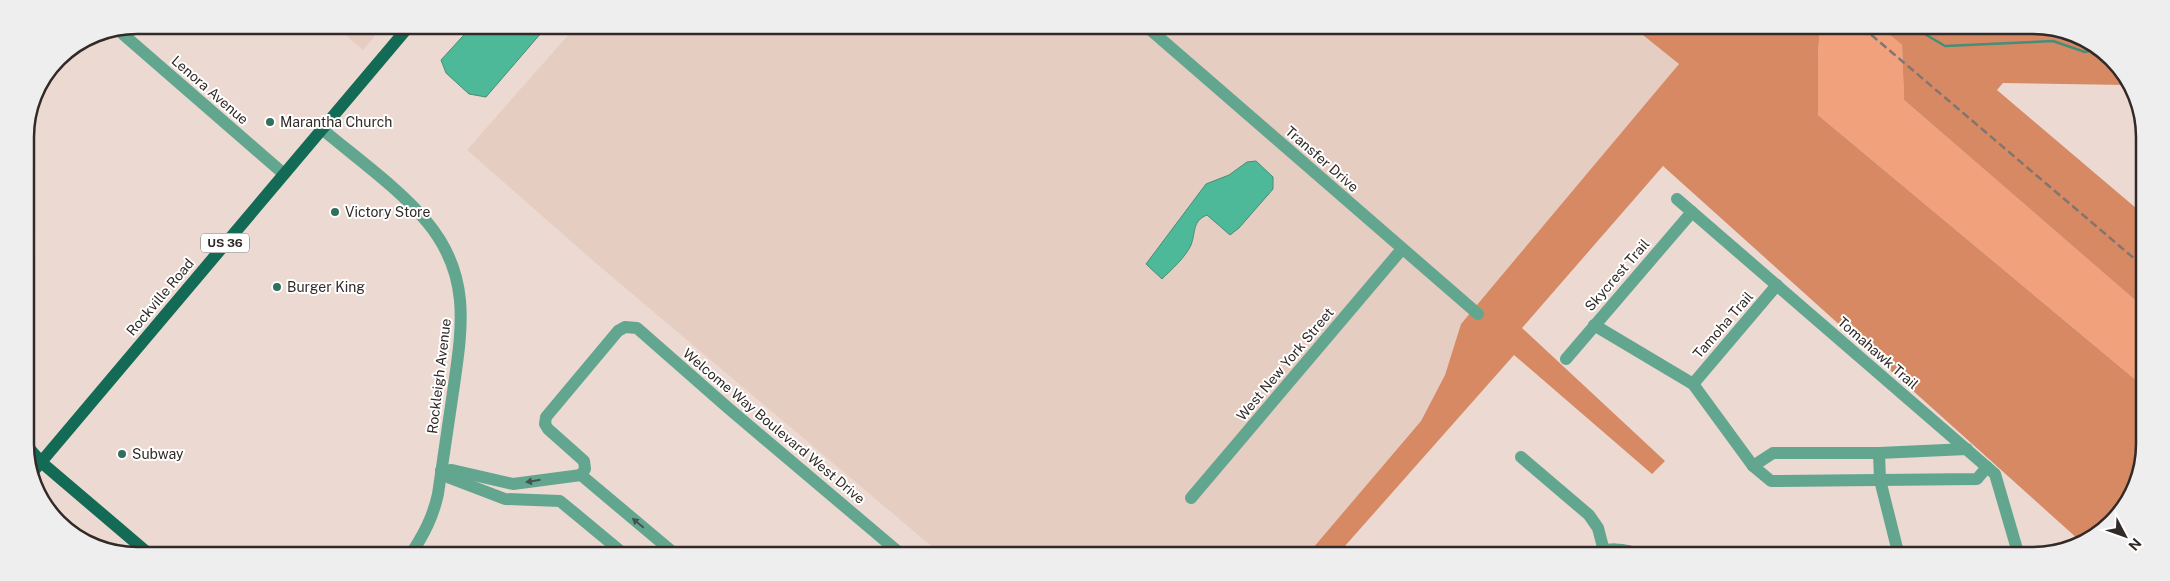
<svg xmlns="http://www.w3.org/2000/svg" width="2170" height="581" font-family="'Public Sans',sans-serif">
<style>
.built{fill:#e6cdc1}
.green{fill:#f1a27d}
.forest{fill:#d78964}
.water{fill:#4eb999;stroke:#458e77}
.lines{fill:none;stroke-linecap:round;stroke-linejoin:round}
.stream{stroke:#458e77;stroke-width:2.5}
.minor{stroke:#63a690;stroke-width:12}
.major{stroke:#146b55;stroke-width:12}
.rail{stroke:#817570;stroke-width:2.5;stroke-dasharray:8 4;stroke-linecap:butt}
.oneway{fill:#42554c}
.poi-dot{fill:#31705d;stroke:#fff;stroke-width:2}
.labels{text-anchor:middle;dominant-baseline:central;stroke-width:4;stroke-linejoin:round;paint-order:stroke}
.shield{fill:#fff;stroke:#6f6a68;stroke-width:1}
.shield-label{font-size:12px;font-weight:bold;fill:#312a27}
.street-label{font-size:14px;fill:#312a27;stroke:#fff}
.poi-label{font-size:14px;fill:#312a27;stroke:#fff;text-anchor:start}
.rim{fill:none;stroke:#312a27;stroke-width:2.5}
</style>
<rect width="100%" height="100%" fill="#ecdad2"/>
<g class="built">
<path d="M334,25H384L363,50Z"/>
<path d="M576,26L1633,27L1680,64L1461,324L1445,375L1421,421L1307,555H942L598,265L467,150Z"/>
</g>
<path class="green" d="M1820,27H1883L1902,45L1904,100L2143,307V386L1818,115V54Z"/>
<g class="forest">
<path d="M1633,27H1820L1818,54V115L2143,386V467L2128,492L2091,535L2079,540L1663,166L1522,328L1665,461L1652,474L1514,355L1337,555H1307L1421,421L1445,375L1461,324L1679,64Z"/>
<path d="M1881,27H2056L2113,58L2127,85L2003,83L1997,90L2143,214V307L1904,100L1902,45Z"/>
</g>
<g class="water">
<path d="M473,25H548L486,97L469,94L446,73L441,60Z"/>
<path d="M1256,161L1273,177V189L1239,228L1230,235L1207,215C1192,221 1196,232 1191,245C1185,258 1172,269 1162,279L1146,264L1206,184L1229,175L1247,162Z"/>
</g>
<g class="lines">
<path class="stream" d="M1913,27L1945,46L2053,41L2085,52L2097,49"/>
<g class="minor">
<path d="M1146,26L1478,314"/>
<path d="M117,29L284,174"/>
<path d="M322,129C355,157 400,189 427,222C472,276 462,329 453,392C448,426 443,460 438,494C433,517 424,534 411,554"/>
<path d="M1677,199L1995,474L2019,556"/>
<path d="M1594,325L1693,384L1753,466L1771,481L1977,479L1987,467"/>
<path d="M1566,359L1692,212"/>
<path d="M1693,384L1777,285"/>
<path d="M1879,453L1880,480L1899,556"/>
<path d="M1521,457L1589,515L1598,528L1604,551"/>
<path d="M1753,466L1773,453H1879L1967,449"/>
<path d="M441,471L450,478L505,499L560,501L624,554"/>
<path d="M441,471L452,470L513,484L581,475"/>
<path d="M581,475L585,469L584,461L548,429L545,424L546,417L618,331L625,327L637,328L727,407L902,555"/>
<path d="M581,475L675,554"/>
<path d="M1191,498L1402,249"/>
<path d="M1590,555C1606,547 1625,548 1641,555"/>
</g>
<g class="major">
<path d="M27,446L41,462L149,554"/>
<path d="M31,474L410,25"/>
</g>
<path class="rail" d="M1862,27L2143,266"/>
</g>
<defs><path id="oneway-solid" d="M-6-.8H1V-3.2L6.5 0L1 3.2V.8H-6Z" transform="scale(1.25)"/></defs>
<g class="oneway">
<use href="#oneway-solid" transform="translate(533 481) rotate(171)"/>
<use href="#oneway-solid" transform="translate(638 523) rotate(-140)"/>
</g>
<g class="poi-dot">
<circle cx="270" cy="122" r="5"/>
<circle cx="335" cy="212" r="5"/>
<circle cx="277" cy="287" r="5"/>
<circle cx="122" cy="454" r="5"/>
</g>
<g class="labels">
<rect class="shield" x="201" y="233.5" width="48" height="19" rx="4"/>
<g class="shield-label">
<text x="225" y="243">US 36</text>
</g>
<g class="street-label">
<text transform="translate(210 90) rotate(41)">Lenora Avenue</text>
<text transform="translate(1322 159) rotate(41)">Transfer Drive</text>
<text transform="translate(1617 275) rotate(-49)">Skycrest Trail</text>
<text transform="translate(160 297) rotate(-50)">Rockville Road</text>
<text transform="translate(1723 325) rotate(-49)">Tamoha Trail</text>
<text transform="translate(1878 353) rotate(41)">Tomahawk Trail</text>
<text transform="translate(1285 364) rotate(-50)">West New York Street</text>
<text transform="translate(439 376) rotate(-83)">Rockleigh Avenue</text>
<text transform="translate(774 426) rotate(40)">Welcome Way Boulevard West Drive</text>
</g>
<g class="poi-label">
<text x="280" y="122">Marantha Church</text>
<text x="345" y="212">Victory Store</text>
<text x="287" y="287">Burger King</text>
<text x="132" y="454">Subway</text>
</g>
</g>
<path d="M0 0H2170V581H0ZM137 34H2033A103 103 0 0 1 2136 137V444A103 103 0 0 1 2033 547H137A103 103 0 0 1 34 444V137A103 103 0 0 1 137 34Z" fill="#efeeee" fill-rule="evenodd"/>
<path class="rim" d="M137 34H2033A103 103 0 0 1 2136 137V444A103 103 0 0 1 2033 547H137A103 103 0 0 1 34 444V137A103 103 0 0 1 137 34Z"/>
<g transform="translate(2125 536) rotate(131)" stroke="#ffffff" stroke-width="4" paint-order="stroke">
<path d="M0-4L9 19L0 12L-9 19Z" fill="#312a27"/>
<text y="-8" font-size="14" font-weight="bold" text-anchor="middle" fill="#312a27">N</text>
</g>
</svg>
